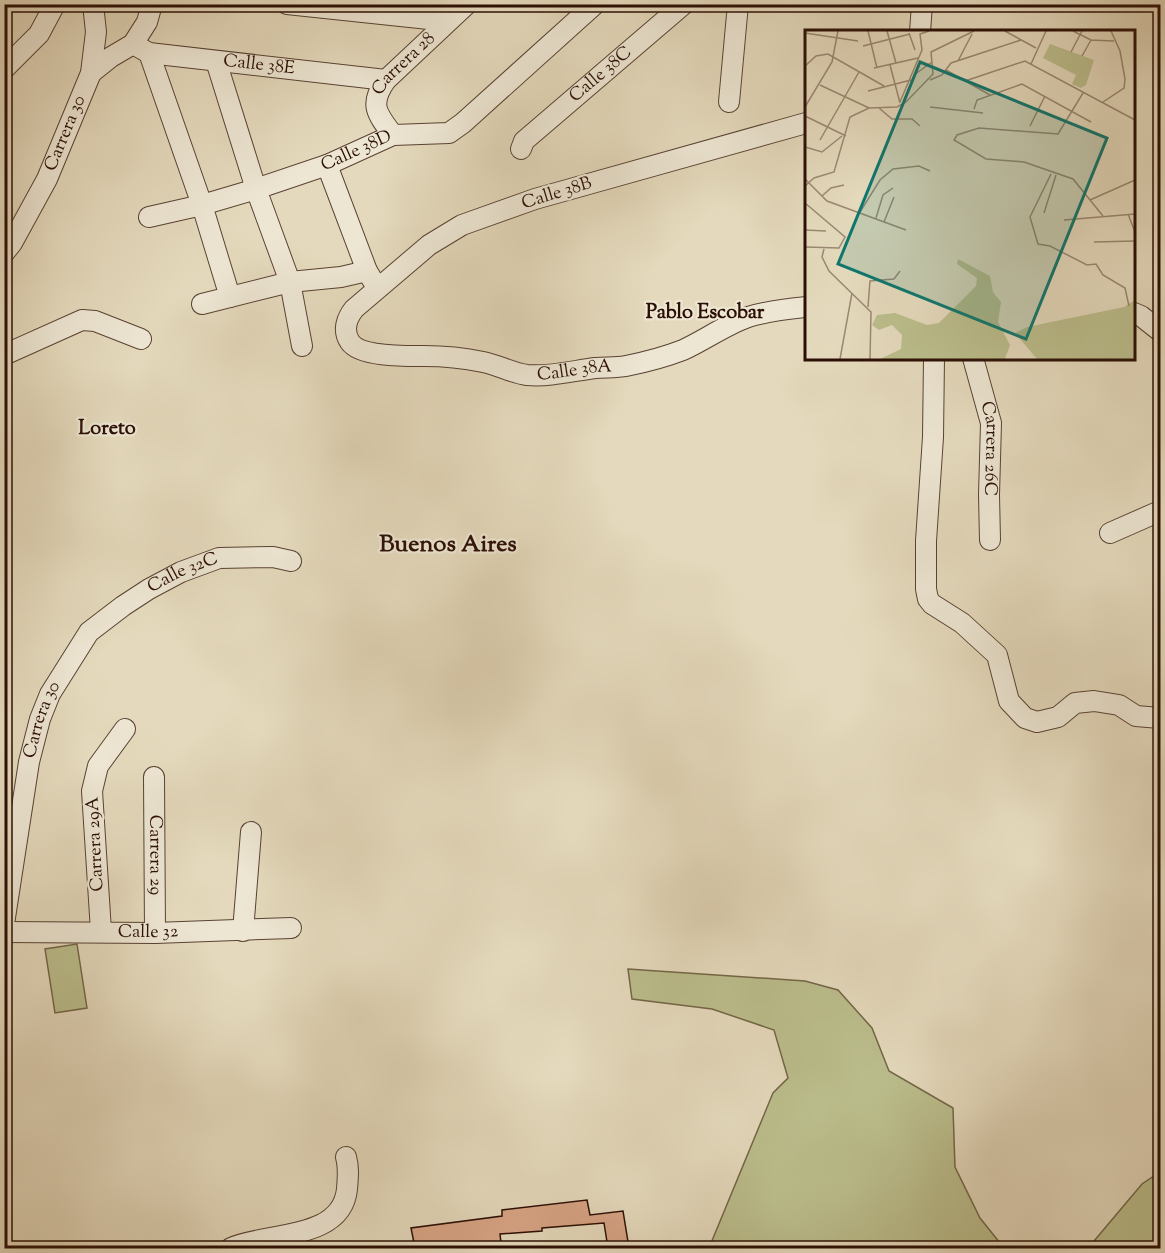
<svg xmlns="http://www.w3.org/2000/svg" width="1165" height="1253" font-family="'Sorts Mill Goudy',serif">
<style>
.green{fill:#bbbd8c;stroke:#736648;stroke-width:1.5}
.building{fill:#d8a486;stroke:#2b0f05;stroke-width:1.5}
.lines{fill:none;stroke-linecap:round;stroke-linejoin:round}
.minor-casing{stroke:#594233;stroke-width:22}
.minor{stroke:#ede6d3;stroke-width:20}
.labels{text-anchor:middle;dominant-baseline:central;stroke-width:4.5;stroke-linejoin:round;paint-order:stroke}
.street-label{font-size:18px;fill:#2b0f05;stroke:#ede6d3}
.neighbourhood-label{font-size:20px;font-weight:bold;fill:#2b0f05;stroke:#ede6d3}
.district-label{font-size:24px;font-weight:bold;fill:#2b0f05;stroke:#ede6d3}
.inset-road{fill:none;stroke:#9a8873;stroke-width:1.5}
.view{fill:#0f766e;fill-opacity:0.15;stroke:#0f766e;stroke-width:3}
.inset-edge{fill:none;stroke:#2b0f05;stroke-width:3}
</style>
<rect width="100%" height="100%" fill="#e4d9bc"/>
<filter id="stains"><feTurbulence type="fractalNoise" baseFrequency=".00333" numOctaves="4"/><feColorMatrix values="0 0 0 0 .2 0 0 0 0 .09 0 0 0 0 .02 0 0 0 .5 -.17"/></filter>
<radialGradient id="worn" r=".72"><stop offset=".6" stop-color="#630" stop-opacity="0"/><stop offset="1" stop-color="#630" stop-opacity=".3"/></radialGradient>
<g class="green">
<path d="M77,944L87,1008L55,1013L45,949Z"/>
<path d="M628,969L805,981L838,990L872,1028L889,1071L953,1108L955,1167L980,1218L1004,1248H709L773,1093L788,1078L774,1030L712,1009L632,999Z"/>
<path d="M1160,1172V1248H1108L1094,1241L1142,1184Z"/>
</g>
<path class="building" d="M587,1200L590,1215L623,1211L629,1248H608L604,1223L542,1228V1231L500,1234L501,1243L457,1246L458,1248H415L411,1228L502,1216V1210Z"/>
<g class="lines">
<g class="minor-casing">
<g id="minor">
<path d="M287,4L448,21"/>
<path d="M920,32L922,4"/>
<path id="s1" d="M133,44L149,53L386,80"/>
<path d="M149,53L202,205L230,297"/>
<path d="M216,61L256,189L290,282L302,346"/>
<path d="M4,69L39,34L55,4"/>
<path d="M91,73L111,57L133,44L147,22L152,4"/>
<path d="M729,102L738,4"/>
<path id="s2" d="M806,123L535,199L462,225L429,245L354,309C347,318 342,330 350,342C360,357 407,356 424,356C444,356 464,358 483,362C498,365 512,373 527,375C550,377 572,371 595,368C605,367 616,368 626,366C646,362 665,357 683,350C705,340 725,325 748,317C767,311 787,309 806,307"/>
<path id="s3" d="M393,135C376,113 369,104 386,80L467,4"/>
<path id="s4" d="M521,149L524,141L684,4"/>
<path d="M327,165L367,271L373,281"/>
<path id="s5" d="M149,217L202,205L256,189L327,165L393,135L449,133L463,123L595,4"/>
<path id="s6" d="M4,253L12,243L47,179L91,73L96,32L93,4"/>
<path d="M202,304L290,282L341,277L367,271"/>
<path d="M1134,313L1141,316L1160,331"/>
<path d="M4,355L82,320L95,321L141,339"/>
<path d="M934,358L933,437L926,541V589L928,599L932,604L962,623L997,655L1009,701L1025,718L1037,722L1058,717L1075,703L1094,701L1119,705L1136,716L1160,718"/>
<path id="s7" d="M973,358L991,423L989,495L990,540"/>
<path d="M1110,533L1160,511"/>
<path id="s8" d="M154,777L155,933"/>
<path id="s9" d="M4,924L29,762L40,719L50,694L89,632L123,606L149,589L181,572L219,558L273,557L291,561"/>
<path d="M101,931L92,791L98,766L125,729"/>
<path d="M243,931L251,832"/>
<path id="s10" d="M4,932L155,933L291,928"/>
<path d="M231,1248C266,1232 342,1241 347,1189C348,1177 349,1168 346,1157"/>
</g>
</g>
<use href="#minor" class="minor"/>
</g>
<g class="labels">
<g class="street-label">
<text stroke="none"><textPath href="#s1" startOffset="129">Calle 38E</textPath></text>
<text stroke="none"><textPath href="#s3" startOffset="86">Carrera 28</textPath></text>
<text stroke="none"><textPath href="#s4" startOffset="110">Calle 38C</textPath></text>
<text stroke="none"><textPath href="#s6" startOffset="135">Carrera 30</textPath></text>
<text stroke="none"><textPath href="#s5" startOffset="218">Calle 38D</textPath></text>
<text transform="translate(557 194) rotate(-17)">Calle 38B</text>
<text stroke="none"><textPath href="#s2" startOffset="762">Calle 38A</textPath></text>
<text stroke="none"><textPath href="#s7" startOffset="93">Carrera 26C</textPath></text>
<text stroke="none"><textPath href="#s9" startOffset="420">Calle 32C</textPath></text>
<text stroke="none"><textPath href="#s9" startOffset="208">Carrera 30</textPath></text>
<text transform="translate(96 844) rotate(-93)">Carrera 29A</text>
<text stroke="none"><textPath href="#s8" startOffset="78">Carrera 29</textPath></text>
<text stroke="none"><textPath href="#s10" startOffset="144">Calle 32</textPath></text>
</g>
<g class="neighbourhood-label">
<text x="705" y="313">Pablo Escobar</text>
<text x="107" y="429">Loreto</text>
</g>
<g class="district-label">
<text x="448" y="545">Buenos Aires</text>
</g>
</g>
<g transform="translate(805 30)">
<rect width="330" height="330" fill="#e4d9bc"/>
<path d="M245,14L289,30L281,55L276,58L267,54L271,45L238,28ZM153,229L185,246L188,262L196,272L193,292L205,315L200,329H75L96,319L97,305L87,295L74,300L67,295L72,285L90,283L122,295L134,293L171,256L172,248L152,234ZM330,270V329H232L210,303L222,297L319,277Z" fill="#bbbd8c"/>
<path class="inset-road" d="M63,1L72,38M82,1L91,33M200,1L231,18M268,1L286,10L309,11M0,3L53,11M104,3L110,20M58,16L105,4M266,22L277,1M277,26L286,10M153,31L167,4M226,34L241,1M85,35L95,73M0,36L11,26L23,24L79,56M69,38L113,28M141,40L185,65M109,45L127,32M125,50L137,45L146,33L216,10M160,51L220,31L330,90M15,55L64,78M63,61L106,50M278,63L253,104L174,98L152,105L149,110L181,129L219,132L268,149L298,186M95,72L117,20L115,4L124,1M298,72L319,58L320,49L315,21L306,1M0,77L27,32L33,1M125,77L178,83M74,78L87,89H107L115,96M169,79L172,70L217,54L286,92M0,86L41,106M225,96L240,66M15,110L54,42M0,117L17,122L37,106M246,144L225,187L233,214L245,216L282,235L291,234L298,245L320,258L324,276M0,149L22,171L101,200M0,156L9,148L29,142L45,87L64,78L92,77L101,72L128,44L126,22L169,1M17,166L26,158L39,155M285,170L330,150M0,173L40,207L34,218L0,217M55,182L75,150L88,139L114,136L125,141M239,183L251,145M323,184L330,202M71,188L78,165L88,158M259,190L330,184M79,192L89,167M0,200L21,201M289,212L330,211M19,219L17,227L24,241L66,282L65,329M63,277L65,251L89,249L95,241M35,329L47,263"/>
<path class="view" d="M115,32L302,108L221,309L33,234Z"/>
<rect width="330" height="330" class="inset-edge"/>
</g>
<rect width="1165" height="1253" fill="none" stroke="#e4d9bc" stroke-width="24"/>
<rect x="6" y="6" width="1153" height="1241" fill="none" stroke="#2b0f05" stroke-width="3"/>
<rect x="12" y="12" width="1141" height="1229" fill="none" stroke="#2b0f05" stroke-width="1.5"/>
<rect width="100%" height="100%" filter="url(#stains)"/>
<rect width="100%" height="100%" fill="url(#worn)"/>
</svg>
